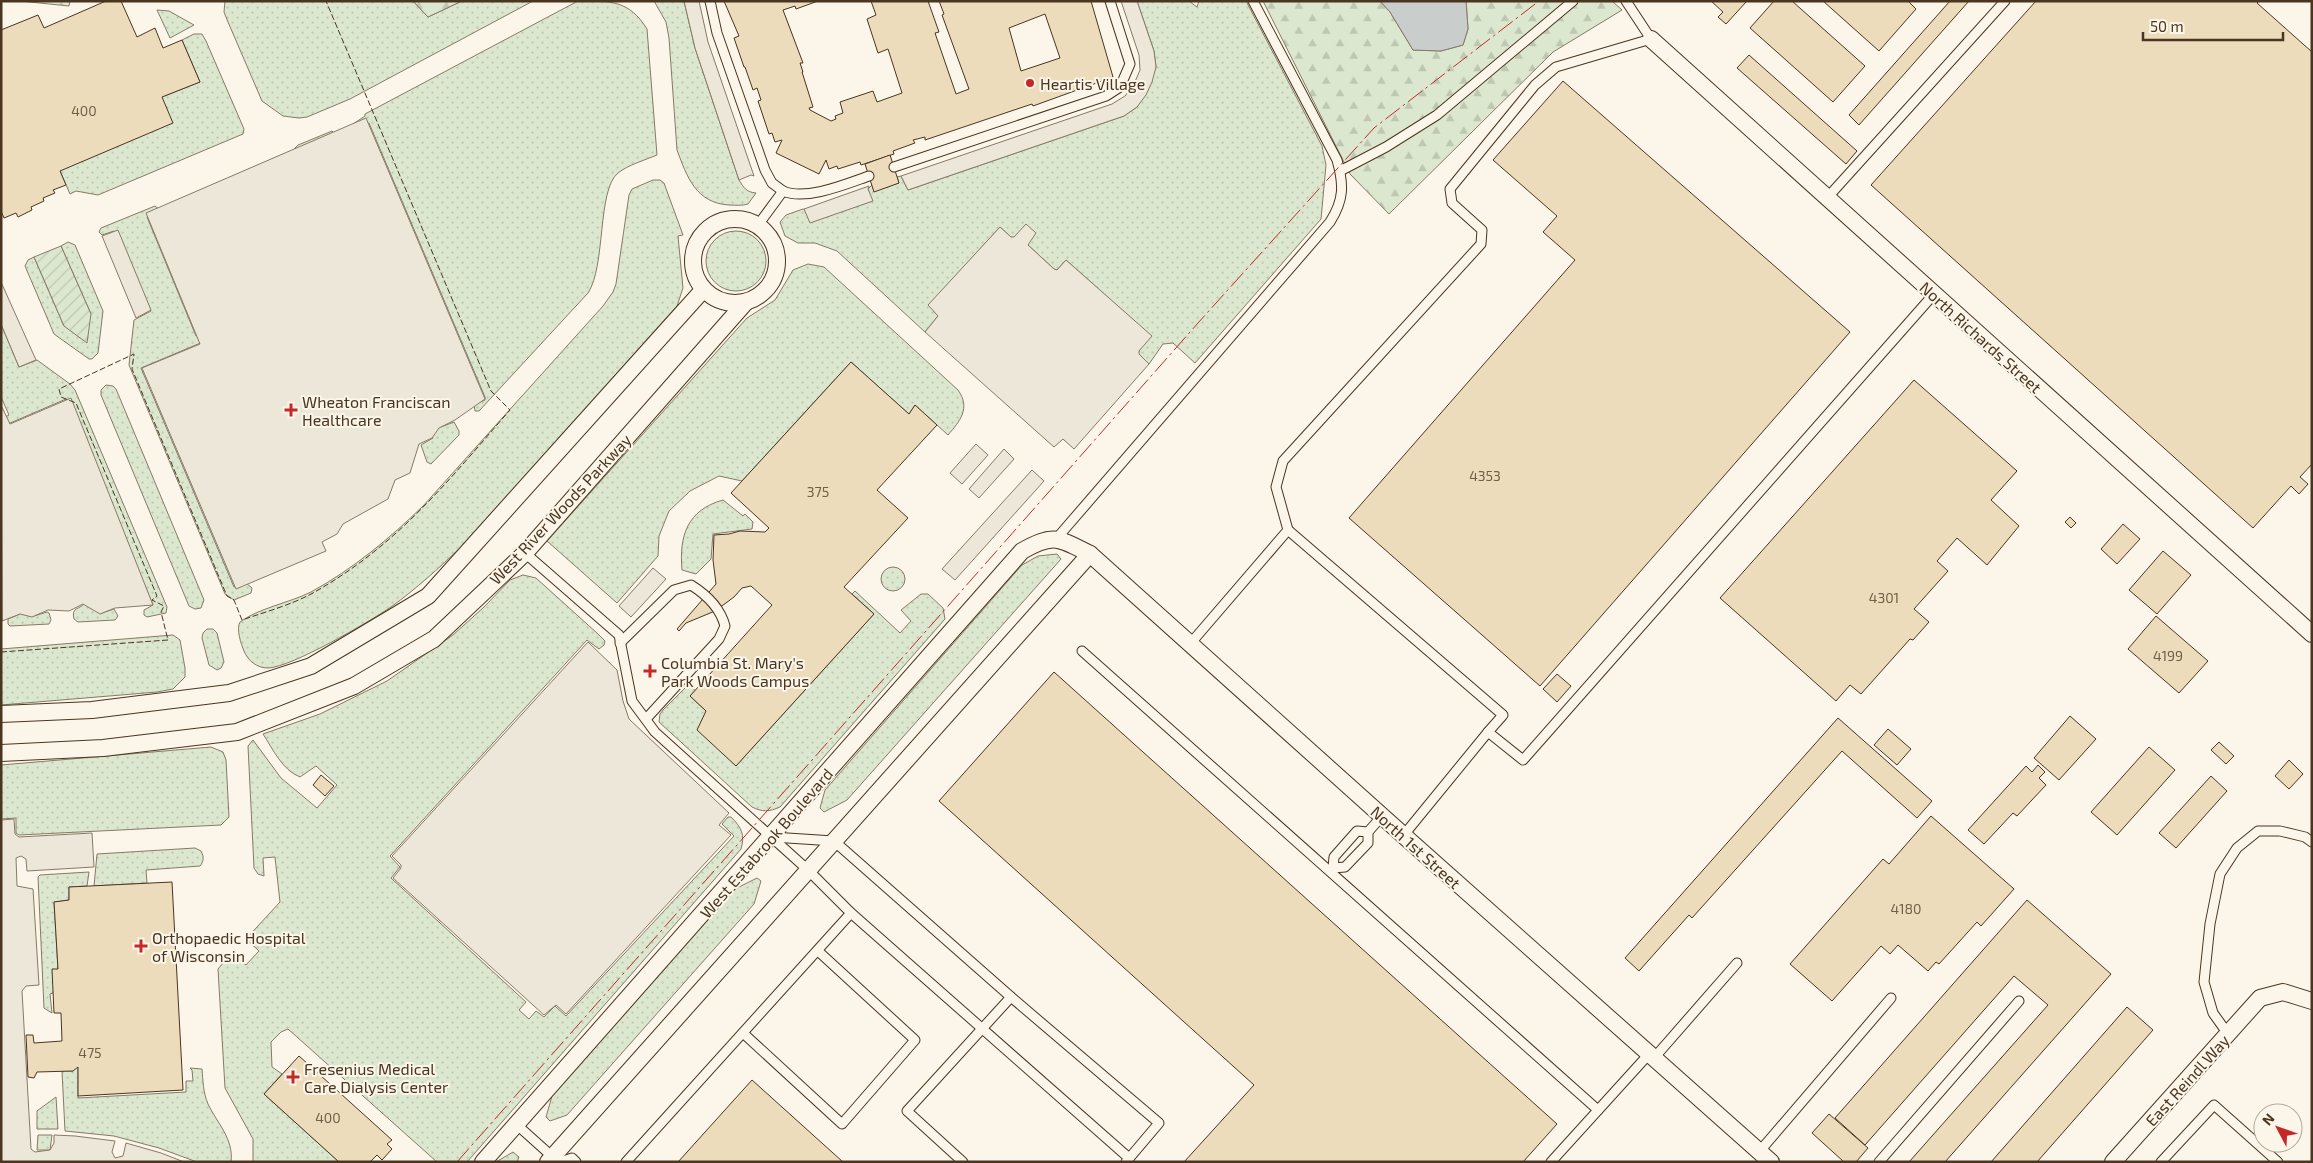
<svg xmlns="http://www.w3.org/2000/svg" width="2313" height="1163" font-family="'Exo 2',sans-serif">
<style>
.grass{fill:url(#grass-dots);stroke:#887966}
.forest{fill:url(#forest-firs);stroke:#887966}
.garden{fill:url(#garden-furrows);stroke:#887966}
.parking{fill:#ede7d9;stroke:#887966}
.water{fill:#c9cecd;stroke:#887966}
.building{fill:#ecdcbc;stroke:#4a3520;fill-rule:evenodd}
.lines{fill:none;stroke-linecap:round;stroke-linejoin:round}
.service-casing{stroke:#4a3520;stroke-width:11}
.minor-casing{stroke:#4a3520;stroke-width:18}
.service{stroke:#fbf6e9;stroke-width:9}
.minor{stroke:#fbf6e9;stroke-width:16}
.fence{stroke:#4a3520;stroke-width:1;stroke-dasharray:6 2.5;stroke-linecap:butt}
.power{stroke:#c62828;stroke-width:1;stroke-dasharray:18 4 2.5 4;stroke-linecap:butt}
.poi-dot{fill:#c62828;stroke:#fbf6e9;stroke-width:2}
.labels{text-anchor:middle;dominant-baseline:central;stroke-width:4;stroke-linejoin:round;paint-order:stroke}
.number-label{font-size:14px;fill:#725f47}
.poi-label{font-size:16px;fill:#4a3520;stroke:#fbf6e9;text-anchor:start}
.street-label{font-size:16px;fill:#4a3520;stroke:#fbf6e9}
</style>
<defs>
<pattern id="grass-dots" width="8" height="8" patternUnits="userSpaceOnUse" patternTransform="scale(1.25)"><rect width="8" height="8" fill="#dce7d0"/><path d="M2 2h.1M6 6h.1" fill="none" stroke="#bec7b2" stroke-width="1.8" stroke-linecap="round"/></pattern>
<pattern id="forest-firs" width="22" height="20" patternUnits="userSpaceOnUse" patternTransform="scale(1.25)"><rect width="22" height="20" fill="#dce7d0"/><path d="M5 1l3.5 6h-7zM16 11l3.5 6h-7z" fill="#bec7b2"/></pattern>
<pattern id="garden-furrows" width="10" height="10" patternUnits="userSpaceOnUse" patternTransform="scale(1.25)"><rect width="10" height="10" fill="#dce7d0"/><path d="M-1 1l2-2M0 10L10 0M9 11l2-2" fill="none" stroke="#bec7b2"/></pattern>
</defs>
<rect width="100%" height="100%" fill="#fbf6e9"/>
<g class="grass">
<path d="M225,1H413L428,17L462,1H533L350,99L307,117L299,118L283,116L262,101L228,22L224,12Z"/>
<path d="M578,1C611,1 629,0 647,29L657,155C645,160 628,165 618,173C597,190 606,266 588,293L479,411H475L474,404L485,400V397L369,123L357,128L353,124L365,116V114Z"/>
<path d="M654,1H684L695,48L739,180C744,188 746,192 756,193L748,204C742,206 735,205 729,205C696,203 687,177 677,150L669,38L666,22Z"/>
<path d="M1137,1H1189L1197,7L1199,1H1246L1322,146L1326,165L1321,219L1195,363L1173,343L1163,344L1149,364L1138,354L1141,347L1151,336L1066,260L1057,270L1054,269L1028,245V243L1011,237L1000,227L929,305L938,316L925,332L837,251L815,243H798L785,236L780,222L786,215L803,209L806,210L810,222L872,201L868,189L872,185L874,191L899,183L897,177L901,176L908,190L1124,116L1137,107L1156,67L1154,51Z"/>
<path d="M157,10L169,11L194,25L170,38Z"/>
<path d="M194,34H202L206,41L244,129L243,134L98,195L76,191L70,194L60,171L162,97L200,82L182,40Z"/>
<path d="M332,131L334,133L321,144L441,427L454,422L459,431V435L431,464L427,462L421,445L433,438L311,148L294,149L298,145Z"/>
<path d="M653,180H660L664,183L683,235L678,236L683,288L677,306L461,547C439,568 416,589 391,607C369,622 292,667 268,668C257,668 248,661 244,651C241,644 236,629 240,622C259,608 289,603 311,592C353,569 389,539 423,506L603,306L613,292L616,284L629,195L632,189Z"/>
<path d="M155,206L159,209L147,217L196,336L208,331L210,339L141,368L234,587L246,583L252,588L251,593L234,600L225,594L129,365L134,320L151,311L114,231L102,235L99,232L101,228Z"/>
<circle cx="736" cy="261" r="30"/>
<path d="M68,242L75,245L103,311L98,353L92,359H89L54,334L25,266L28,260L34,257L64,326L91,314L61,246Z"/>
<path d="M808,264L824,267L958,390C971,408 960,421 948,435L915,405L909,414L851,362L742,481L719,476L690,491L669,511L659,536L658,556L617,603L547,541L747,318L775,300L793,270Z"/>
<path d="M1,324L19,367L37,360L70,384L75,390L167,607L166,613L147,617L144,615V610L153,605L66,399L1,427V419L9,415L1,397Z"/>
<path d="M106,385L113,386L116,389L204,600L201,608L195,609L189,606L101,395V390Z"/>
<path d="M723,500L743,516L745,514L753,522L752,529L713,534L711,559L696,574L682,570C679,536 687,510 723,500Z"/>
<path d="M1,540L34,616L47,612L49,613L51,620L49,624L10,626L8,624V619L20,614Z"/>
<path d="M1057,554L1061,559L847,800L824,812L820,808L825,790L1022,565L1038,556Z"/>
<circle cx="893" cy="579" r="12"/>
<path d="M523,575L536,578L598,634L605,641L604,645L599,649L587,640L390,856L400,867L391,878L526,1002L519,1010L529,1019L536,1011L544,1017L555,1006L566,1016L734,836L722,824L728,817H731C742,828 745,835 741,849L467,1162H437L288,1029L281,1032L271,1042L272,1067L282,1074L264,1094L339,1162H253V1139L225,1088L218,969L229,956L233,959L235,956L246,965L259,951L246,939L280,902L275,857L263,858L264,876L258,874L254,868L248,746L253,740L281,778L317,808L337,785L316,766L300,777C282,770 273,749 263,734L320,714L387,681L453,635L484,607L510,580Z"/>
<path d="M855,591L900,633L911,621L901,610L921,594H928L943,608L945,619L780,807C769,812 762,812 752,807L659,722L660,714L664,709L690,683L695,691L690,696L706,711L736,766L874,614L852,594Z"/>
<path d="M85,603L102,613L114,609L118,616L115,620L78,622L74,619C71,607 79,610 85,603Z"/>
<path d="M207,629H213L217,633L224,662L221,668L217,670L209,665L202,638L203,633Z"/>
<path d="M173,635L180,640L185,668V677L173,689L157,692L1,705V649Z"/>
<path d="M211,747L223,752L226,760L229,817L221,825L19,835L16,833V818L1,819V765Z"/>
<path d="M195,848L201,851C204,857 204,861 200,866L146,870L147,883L94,886L97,854Z"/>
<path d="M89,872L87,886L69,887V900L54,902L58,969L53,993L50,994L52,1013L44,1008L38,877L40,875Z"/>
<path d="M757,878L761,881L754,904L567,1115L550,1121L546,1117L552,1096L735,889Z"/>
<path d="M76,1067H78V1098L186,1092V1081H193L192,1070L190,1068L202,1069C203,1081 203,1092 208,1104C217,1123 234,1139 231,1162H197L159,1148L114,1136L65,1131L62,1071H73Z"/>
<path d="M56,1097L58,1129H37V1111Z"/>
<path d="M38,1135H52L50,1150H37Z"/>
<path d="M513,1152L519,1157L517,1162H496Z"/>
</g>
<g class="forest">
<path d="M20,1H70L69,6Z"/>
<path d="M413,1H462L428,17Z"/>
<path d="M1263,1H1380L1390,12L1413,50L1441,51L1463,45L1468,29L1466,1H1612L1622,10L1553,52L1389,214L1350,174Z"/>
</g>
<path class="garden" d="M61,246L91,314L87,343L64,326L34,257Z"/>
<g class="parking">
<path d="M684,1H699L708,42L754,176L751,175L739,180L695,48Z"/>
<path d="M1121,1H1137L1154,51L1156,67L1152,82L1146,95L1137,107L1124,116L908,190L901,176L1112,104L1125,96L1134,84L1140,70L1139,55Z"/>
<path d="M366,118L485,399L455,420L439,428L432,438L419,444L410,473L395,480L388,499L343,524L337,534L322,542L326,551L236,589L142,368L200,344L146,213Z"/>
<path d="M869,186L868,189L873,201L810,223L804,209Z"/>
<path d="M1026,224L1036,233L1028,245L1054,269L1057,270L1066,260L1152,336L1139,351V354L1149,364L1074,449L1063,439L1054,447L925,332L938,316L928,305L1000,227L1011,237H1014Z"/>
<path d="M118,230L151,310L136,318L102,236Z"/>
<path d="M1,282L36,360L19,367L1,324Z"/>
<path d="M71,398L153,605L115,608L100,614L83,604L69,611L48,610L32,617L20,614L2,621L1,405L10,424Z"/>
<path d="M976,444L988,455L962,484L950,473Z"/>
<path d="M1004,449L1014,459L979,498L969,489Z"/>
<path d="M1032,470L1044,481L955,580L942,569Z"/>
<path d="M653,568L666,579L631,617L619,606Z"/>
<path d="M588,642L617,670L623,701L629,719L729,813L719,825L731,835L566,1014L556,1005L544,1015L393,878L401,868V865L392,856Z"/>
<path d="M14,819L15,834L19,837L92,833L94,867L27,871L26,859L21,856L16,858L17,886L33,889L39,985L26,986L22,991L31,1149L35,1152L50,1150L54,1143V1135L75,1136L115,1141L112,1152L115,1158L123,1156L126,1143L161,1153L184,1162H1V820Z"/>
</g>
<path class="water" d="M1380,1H1466L1468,29L1463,45L1441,51L1413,50L1390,12Z"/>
<g class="building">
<path d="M106,1H121L137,37L155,28L163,48L182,40L200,82L162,97L173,123L60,171L66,185L53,190L55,193L43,198L44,201L31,207L32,210L18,217L16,213L4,218L1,211V30L38,15L44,28Z"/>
<path d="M724,1H818L796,9L795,6L783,10L803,63H800L803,72H802L813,107L809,108L810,110L831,121L836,119L835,116L843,113L840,102L873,91L877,102L902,93L888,49L878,53L867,19L876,15L871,1H928L939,32L935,33L956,94L969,89L942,15L944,14L939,1H1091L1113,77L1033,106L1032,104L925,140V137L913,140L915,143L893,151L894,154L861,165L860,162L838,169L837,166L829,169L826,160L819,174L776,153L782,140L775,142L772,133L769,134L758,101L761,100L757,88L753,90L745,67H744L734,38L739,36ZM1045,14L1060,58L1021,71L1009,28Z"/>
<path d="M1711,1H1747L1726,24L1718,17L1723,12Z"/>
<path d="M1774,1H1792L1865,66L1833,102L1750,28Z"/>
<path d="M1823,1H1908L1916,9L1879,51Z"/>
<path d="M1950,1H1969L1859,125L1849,115Z"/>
<path d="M2036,1H2259L2257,3L2312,52V464L2300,477L2308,484L2299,494L2291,486L2253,528L1871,185Z"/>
<path d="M1749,55L1857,151L1846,164L1737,68Z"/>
<path d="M1563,81L1850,332L1540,686L1349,518L1575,260L1543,232L1557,216L1493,160Z"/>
<path d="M890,155L899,183L874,192L865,164Z"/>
<path d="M851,362L909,414L915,405L937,425L877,490L908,518L844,587L874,614L736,766L697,730L706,711L690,696L772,605L751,586L742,588L734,597L715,611L686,623L679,631L677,629L716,584L713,560L714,535L729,534L740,531L765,532L769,528L731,493Z"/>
<path d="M1914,380L2017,471L1991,500L2019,526L1987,565L1957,538L1937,561L1948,571L1914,609L1929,622L1913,640L1910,639L1861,694L1850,685L1836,701L1720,598Z"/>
<path d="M2070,517L2076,523L2071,528L2065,522Z"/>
<path d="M2123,524L2140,539L2117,564L2101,549Z"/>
<path d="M2163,551L2191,575L2157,614L2129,590Z"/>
<path d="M2156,616L2208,661L2179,693L2128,649Z"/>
<path d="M1054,672L1557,1124L1523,1162H1184L1254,1085L939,801Z"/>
<path d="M1557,674L1571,686L1557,702L1543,689Z"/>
<path d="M2070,716L2096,739L2059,780L2034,758Z"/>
<path d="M1838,718L1932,801L1917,818L1842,751L1692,918L1689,915L1639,971L1625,958Z"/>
<path d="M1888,729L1911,749L1897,765L1874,745Z"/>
<path d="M2219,742L2234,756L2226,764L2211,750Z"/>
<path d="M2149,747L2175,770L2117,835L2091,812Z"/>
<path d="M2289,760L2303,774L2289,789L2275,776Z"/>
<path d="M2038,765L2045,772L2039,778L2046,785L2017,816L2013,813L1984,844L1968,830L2026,766L2032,772Z"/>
<path d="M321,775L334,786L325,796L313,785Z"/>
<path d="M2211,776L2227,791L2176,848L2159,833Z"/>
<path d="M1931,816L2014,889L1981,926L1977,922L1939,964L1936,962L1928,971L1898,945L1890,954L1881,946L1832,1001L1790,964L1883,859L1889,864Z"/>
<path d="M172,882L183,1090L78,1096V1067L73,1071L37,1072L34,1078L28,1077L26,1035H33L34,1043L62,1041L61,1013H54L52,969H58L54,902L69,900V887Z"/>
<path d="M2027,900L2111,974L1945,1162H1909L2048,1005L2014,976L1865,1145L1835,1118Z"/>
<path d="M2127,1007L2153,1030L2037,1162H1991Z"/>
<path d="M299,1056L392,1140L387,1144L392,1149L382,1160L377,1155L370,1162H339L264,1094Z"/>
<path d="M752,1080L843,1162H678Z"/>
<path d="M1829,1114L1868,1148L1856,1162H1844L1812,1133Z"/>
</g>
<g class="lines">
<g class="service-casing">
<g id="service">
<path d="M710,1L717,33L765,170L772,183L783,191"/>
<path d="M894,167L1106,96L1120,87L1130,64L1110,1"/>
<path d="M1340,171L1386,147L1437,115L1573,1"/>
<path d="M1827,198L2005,1"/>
<path d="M758,225L783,191C806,201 846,184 869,176"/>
<path d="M1288,530L1276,487L1283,461L1481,244L1482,230L1452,203L1450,189L1535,85L1556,67L1651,39L1626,1"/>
<path d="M1057,538L1330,222C1344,200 1344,185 1337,160L1253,1"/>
<path d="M525,553L619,635L632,701L655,732L808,870L851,913L1129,1158"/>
<path d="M620,643L674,590L691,585C707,595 720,607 725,626L719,639L646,719"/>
<path d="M1190,644L1288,530L1503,715L1488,732"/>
<path d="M1082,651L1598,1110"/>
<path d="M1368,832L1357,831L1334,857L1333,868L1345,867L1368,843V832L1382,816"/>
<path d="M1403,836L1488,732L1523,760L1934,294"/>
<path d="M772,837L834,841L1011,997L1159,1123L1126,1162"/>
<path d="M743,1033L842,1124L915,1040L818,951"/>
<path d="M2228,1034L2213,1013L2204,982L2210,924L2220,874L2237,848L2258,831H2280L2305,837L2312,842"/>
<path d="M1654,1058L1737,963"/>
<path d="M516,1124L555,1159"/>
<path d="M1759,1152L1891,998"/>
<path d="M560,1162L572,1158L576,1162"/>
<path d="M626,1162L851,913"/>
<path d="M963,1162L907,1111L1011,997"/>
<path d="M1551,1162L1649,1054"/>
<path d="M1879,1162L2019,1001"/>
<path d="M2161,1162L2214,1105L2278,1162"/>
</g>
</g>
<g class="minor-casing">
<g id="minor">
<path d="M1651,39L2312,634"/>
<circle cx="735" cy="261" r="42"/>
<path d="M1,714L92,710L229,693L311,666L428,596L703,290"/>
<path d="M1,753L103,748L237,732L354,686L434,639L525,553L745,303"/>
<path d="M483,1162L1022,551C1054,533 1058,538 1090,554L1412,843L1771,1162"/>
<path d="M548,1162L1090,554"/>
<path d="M2113,1162L2260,998L2283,992L2312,1001"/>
</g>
</g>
<use href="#service" class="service"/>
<use href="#minor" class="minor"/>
<path class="fence" d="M1,652L168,640L161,612L164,606L152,600L157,596L76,403L61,397L59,389L134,354L132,369L227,596L234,600L242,620C265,612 291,605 313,593C398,545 447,482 510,410L491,391L326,1"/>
<path class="power" d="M457,1162L1198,323L1374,128L1539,1"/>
</g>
<g class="poi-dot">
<circle cx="1030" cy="83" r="5"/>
<path d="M288.5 402.5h5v5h5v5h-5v5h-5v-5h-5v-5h5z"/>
<path d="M647.5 663.5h5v5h5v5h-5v5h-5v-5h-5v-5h5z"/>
<path d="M138.5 938.5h5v5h5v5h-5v5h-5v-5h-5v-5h5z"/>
<path d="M290.5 1069.5h5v5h5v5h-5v5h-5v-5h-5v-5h5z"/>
</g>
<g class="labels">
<g class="number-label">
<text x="84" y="110">400</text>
<text x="1485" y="475">4353</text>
<text x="818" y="491">375</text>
<text x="1884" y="597">4301</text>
<text x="2168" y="655">4199</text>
<text x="1906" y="908">4180</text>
<text x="90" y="1052">475</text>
<text x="328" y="1117">400</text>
</g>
<g class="poi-label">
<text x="1040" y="83">Heartis Village</text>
<text x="302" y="401">Wheaton Franciscan<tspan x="302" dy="18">Healthcare</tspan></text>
<text x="661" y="662">Columbia St. Mary's<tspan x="661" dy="18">Park Woods Campus</tspan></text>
<text x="152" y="937">Orthopaedic Hospital<tspan x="152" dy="18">of Wisconsin</tspan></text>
<text x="304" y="1068">Fresenius Medical<tspan x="304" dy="18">Care Dialysis Center</tspan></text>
</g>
<g class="street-label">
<text transform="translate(1981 337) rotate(42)">North Richards Street</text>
<text transform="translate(560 509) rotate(-47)">West River Woods Parkway</text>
<text transform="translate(766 843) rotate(-49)">West Estabrook Boulevard</text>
<text transform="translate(1416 847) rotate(42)">North 1st Street</text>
<text transform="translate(2187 1080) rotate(-48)">East Reindl Way</text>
</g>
</g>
<rect width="2313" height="1163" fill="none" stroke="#4a3520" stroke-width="5"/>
<g transform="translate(2278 1128) rotate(311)"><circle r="24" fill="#fbf6e9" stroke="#b4a999"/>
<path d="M0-4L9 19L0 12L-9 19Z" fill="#c62828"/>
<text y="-8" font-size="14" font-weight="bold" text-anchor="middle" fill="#4a3520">N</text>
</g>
<path d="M2143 32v8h140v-8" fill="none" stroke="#4a3520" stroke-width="2.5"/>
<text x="2150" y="32" font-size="15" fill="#4a3520" stroke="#fbf6e9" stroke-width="4" paint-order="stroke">50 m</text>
</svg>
